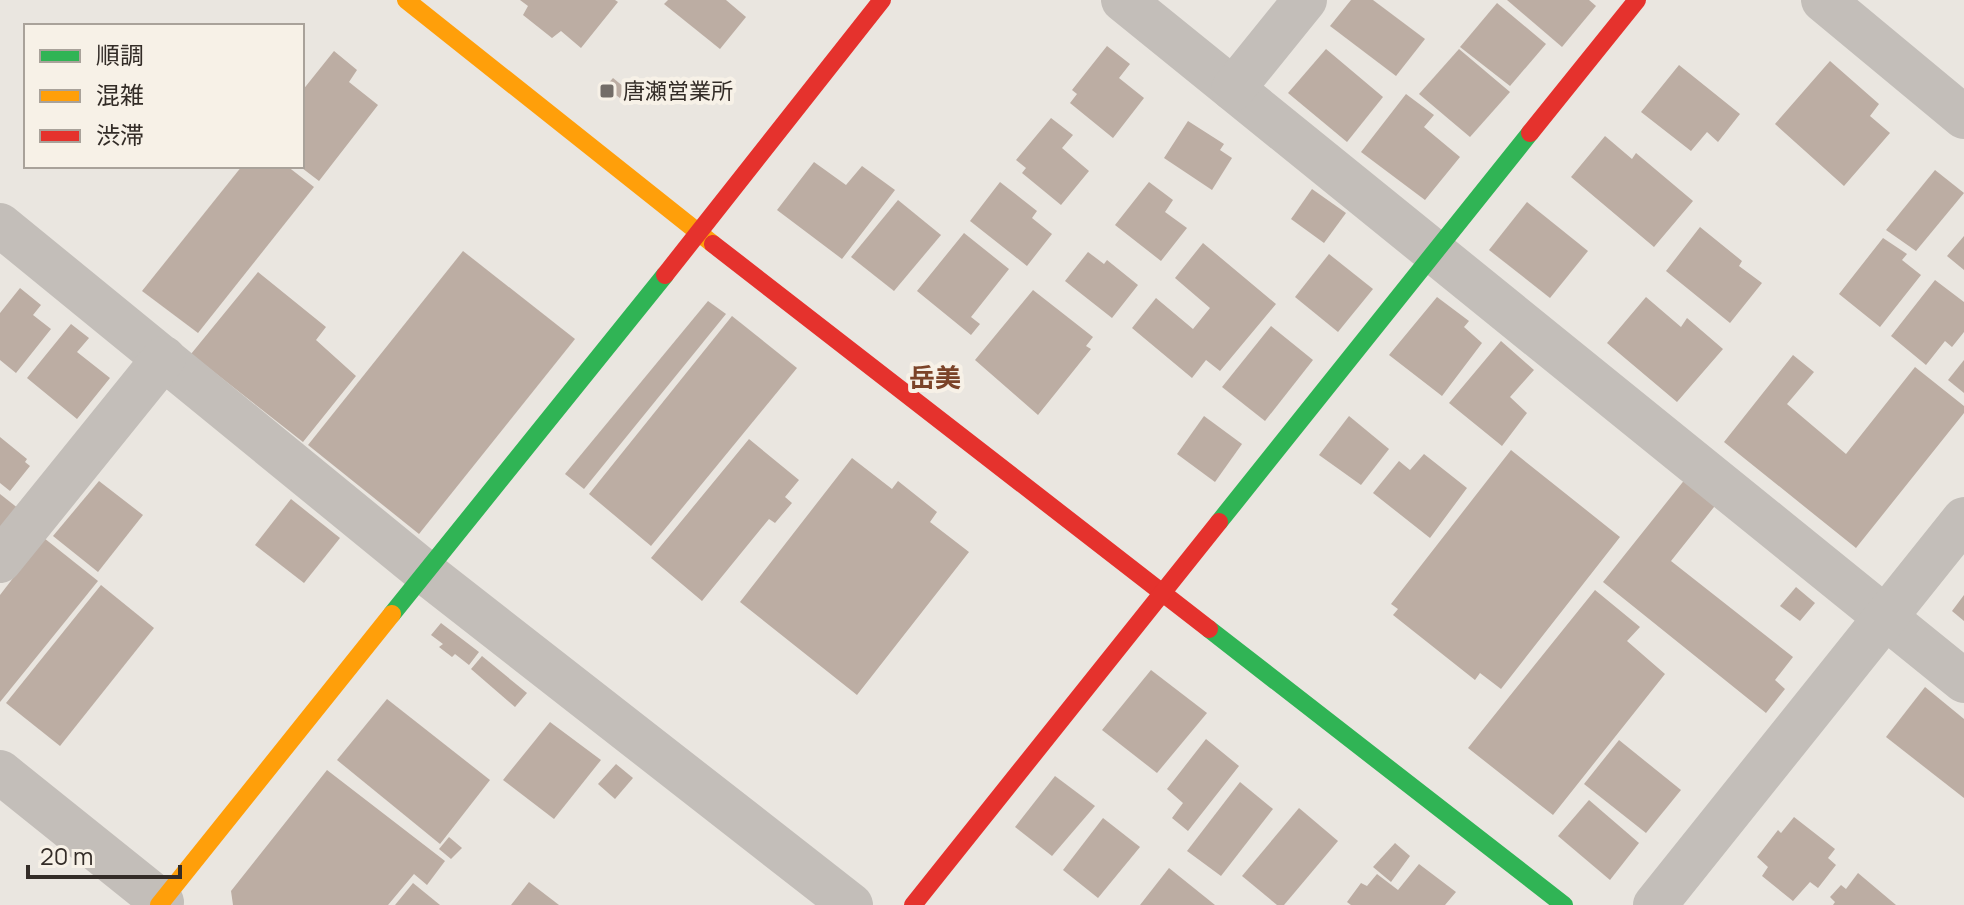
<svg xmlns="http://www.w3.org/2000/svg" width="1964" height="905" font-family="Manrope,'Noto Sans JP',sans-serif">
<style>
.building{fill:#bcada3}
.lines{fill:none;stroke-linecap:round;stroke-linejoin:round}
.street{stroke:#c3beb9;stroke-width:44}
.fast{stroke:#30b455;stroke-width:18}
.slow{stroke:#ff9f0a;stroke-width:18}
.jam{stroke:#e5322d;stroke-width:18}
.poi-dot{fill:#736d68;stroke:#f7f1e7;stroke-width:3}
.labels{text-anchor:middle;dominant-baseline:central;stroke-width:8;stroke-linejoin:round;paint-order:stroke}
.poi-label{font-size:22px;fill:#332c27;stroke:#f7f1e7;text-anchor:start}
.quarter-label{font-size:26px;font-weight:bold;fill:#7b4328;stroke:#f7f1e7}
</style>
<rect width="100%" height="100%" fill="#eae6e0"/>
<g class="building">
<path d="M520,0H615L618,2L581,48L561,31L552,38L523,15L528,6Z"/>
<path d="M668,0H726L746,17L720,49L664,4Z"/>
<path d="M1351,0H1373L1425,39L1396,76L1330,26Z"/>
<path d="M1507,0H1589L1596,6L1562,47Z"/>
<path d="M1497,3L1546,44L1510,86L1460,47Z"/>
<path d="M1107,46L1130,64L1119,78L1144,98L1113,138L1070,103L1077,94L1072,90Z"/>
<path d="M1326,49L1383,97L1347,142L1288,93Z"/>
<path d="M1459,49L1510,92L1470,137L1419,94Z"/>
<path d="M334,51L357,70L349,82L378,105L319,181L302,168V91Z"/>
<path d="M1830,61L1879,104L1870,116L1890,133L1844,186L1775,124Z"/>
<path d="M1679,65L1740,114L1718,142L1707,132L1691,151L1641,112Z"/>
<path d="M613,78L635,96L628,104L605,87Z"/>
<path d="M1406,94L1434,115L1424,127L1460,157L1425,200L1361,152Z"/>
<path d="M1051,118L1073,135L1062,148L1089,171L1061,205L1022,173L1026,168L1016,160Z"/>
<path d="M1188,121L1224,144L1220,150L1232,158L1212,190L1164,158Z"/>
<path d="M1605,136L1632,159L1636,153L1693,201L1654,247L1571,177Z"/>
<path d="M814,162L846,185L862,166L895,190L842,259L777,210Z"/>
<path d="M242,166H287L314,187L198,333L142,291Z"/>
<path d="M1935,170L1964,193L1916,251L1886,230Z"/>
<path d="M1000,182L1037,211L1032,218L1052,234L1027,266L970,221Z"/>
<path d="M1149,182L1173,200L1165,212L1187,228L1161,261L1115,225Z"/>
<path d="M1312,189L1346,213L1324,243L1291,219Z"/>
<path d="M898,200L941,235L894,291L851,257Z"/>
<path d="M1527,202L1588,251L1550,298L1489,250Z"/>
<path d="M1700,227L1742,261L1739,266L1762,283L1730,323L1666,271Z"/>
<path d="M964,233L1009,269L971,317L980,324L971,335L917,291Z"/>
<path d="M1964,236V270L1947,256Z"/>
<path d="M1883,238L1907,254L1902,260L1921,275L1880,327L1839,294Z"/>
<path d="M1203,243L1276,304L1220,371L1206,360L1192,378L1132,328L1156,298L1193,329L1210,308L1175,278Z"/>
<path d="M463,251L575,339L419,534L308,445Z"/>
<path d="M1088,252L1104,264L1107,260L1138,285L1112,318L1065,281Z"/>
<path d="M1329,254L1373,289L1338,332L1295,297Z"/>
<path d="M258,272L326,327L316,340L356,376L303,442L191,354Z"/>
<path d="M1935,280L1964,302V332L1952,347L1945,341L1926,365L1891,336Z"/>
<path d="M20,288L41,305L33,315L51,329L16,373L0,360V313Z"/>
<path d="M1033,290L1093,337L1086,346L1091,349L1038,415L975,360Z"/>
<path d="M1437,297L1469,321L1464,327L1482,343L1442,396L1389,355Z"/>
<path d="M1646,297L1681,327L1687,318L1723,349L1677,402L1607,343Z"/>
<path d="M708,301L726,314L584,489L565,474Z"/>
<path d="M732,316L797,368L651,546L589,494Z"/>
<path d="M71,324L89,338L77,352L110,378L77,419L27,378Z"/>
<path d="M1271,326L1313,360L1265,421L1222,387Z"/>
<path d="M1501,341L1534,370L1510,397L1527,413L1502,446L1449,403Z"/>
<path d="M1793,355L1814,372L1787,404L1846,454L1915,367L1964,406V413L1856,548L1724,442Z"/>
<path d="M1964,360V393L1948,380Z"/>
<path d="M1204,416L1242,444L1215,482L1177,454Z"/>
<path d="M1349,416L1389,449L1361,485L1319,455Z"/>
<path d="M0,437L27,459L25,462L30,466L10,491L0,483Z"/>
<path d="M749,439L799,480L785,497L792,503L775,523L769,519L702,601L651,558Z"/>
<path d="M1511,450L1620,537L1501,689L1480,673L1475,680L1393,615L1398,609L1391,604Z"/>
<path d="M1424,454L1467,488L1430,538L1373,493L1399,461L1410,470Z"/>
<path d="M852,458L892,489L898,481L937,512L930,522L969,552L857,695L740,602Z"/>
<path d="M1686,478L1718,502L1671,561L1793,657L1775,680L1785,689L1766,713L1603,582Z"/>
<path d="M99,481L143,515L98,572L53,536Z"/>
<path d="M0,494L19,509L0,532Z"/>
<path d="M291,499L340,538L304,583L255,545Z"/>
<path d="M44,538L98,581L0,702V595Z"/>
<path d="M101,585L154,628L60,746L6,703Z"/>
<path d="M1796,587L1815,603L1800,621L1780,606Z"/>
<path d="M1595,590L1640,627L1627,641L1665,674L1553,815L1468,748Z"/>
<path d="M1964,595V621L1952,611Z"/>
<path d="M441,623L479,652L469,665L455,654L452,657L439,647L443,644L431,635Z"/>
<path d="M482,656L527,693L515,707L471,669Z"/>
<path d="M1151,670L1207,713L1157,773L1102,730Z"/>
<path d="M1925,687L1964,719V798L1886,737Z"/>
<path d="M387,699L490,780L440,844L337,760Z"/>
<path d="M550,722L601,760L554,819L503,780Z"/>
<path d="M1206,739L1239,766L1188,831L1172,818L1183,803L1167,789Z"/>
<path d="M1619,740L1681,790L1646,833L1584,784Z"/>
<path d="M616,764L633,778L615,799L598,784Z"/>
<path d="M327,770L445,861L427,885L414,874L388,905H233L231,891Z"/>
<path d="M1055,776L1095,806L1052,856L1015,827Z"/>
<path d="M1240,782L1273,809L1221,876L1187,851Z"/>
<path d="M1589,800L1639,843L1610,880L1558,836Z"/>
<path d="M1299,808L1338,841L1284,905H1277L1242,876Z"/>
<path d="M1794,817L1835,849L1828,858L1836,865L1818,888L1810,882L1793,901L1762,876L1768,867L1757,857L1778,830L1781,833Z"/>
<path d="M1103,818L1140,847L1098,898L1063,870Z"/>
<path d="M449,837L462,848L451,859L439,849Z"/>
<path d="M1395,843L1410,856L1391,882L1373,867Z"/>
<path d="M1419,864L1456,892L1445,905H1351L1347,902L1361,883L1367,886L1377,874L1398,890Z"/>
<path d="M1169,868L1215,905H1140Z"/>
<path d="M1858,873L1896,905H1833L1835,902L1830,897L1841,885L1846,889Z"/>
<path d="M529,882L559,905H511Z"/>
<path d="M413,883L440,905H395Z"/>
</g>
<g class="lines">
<g class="street">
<path d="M1123,0L1964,681"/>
<path d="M1823,0L1964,117"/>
<path d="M1233,89L1305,0"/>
<path d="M0,225L426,573L851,905"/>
<path d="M0,561L164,358"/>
<path d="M0,772L162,902"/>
<path d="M1655,905L1964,519"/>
</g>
<g class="fast">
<path d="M1219,522L1530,133"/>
<path d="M392,614L665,275"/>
<path d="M1209,629L1564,905"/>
</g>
<g class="slow">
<path d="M406,0L713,244"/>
<path d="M159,905L392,614"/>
</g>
<g class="jam">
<path d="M1530,133L1637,0"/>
<path d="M713,244L1209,629"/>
<path d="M665,275L882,0"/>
<path d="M913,905L1219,522"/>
</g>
</g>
<rect class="poi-dot" x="599" y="83" width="16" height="16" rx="4"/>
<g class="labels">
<g class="poi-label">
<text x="623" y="91">唐瀬営業所</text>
</g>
<g class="quarter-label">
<text x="935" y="377">岳美</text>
</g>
</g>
<rect x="24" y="24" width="280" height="144" fill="#f7f1e7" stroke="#a9a29a" stroke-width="2"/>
<rect x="40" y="50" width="40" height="12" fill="#30b455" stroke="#a9a29a" stroke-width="2"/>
<text x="96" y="64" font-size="24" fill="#332c27">順調</text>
<rect x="40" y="90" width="40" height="12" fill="#ff9f0a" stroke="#a9a29a" stroke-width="2"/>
<text x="96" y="104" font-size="24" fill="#332c27">混雑</text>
<rect x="40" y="130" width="40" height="12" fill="#e5322d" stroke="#a9a29a" stroke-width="2"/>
<text x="96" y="144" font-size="24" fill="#332c27">渋滞</text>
<path d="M28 865v12h152v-12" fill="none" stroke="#332c27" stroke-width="4"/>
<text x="40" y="865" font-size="24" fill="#332c27" stroke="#f7f1e7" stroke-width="6" paint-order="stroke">20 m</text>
</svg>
